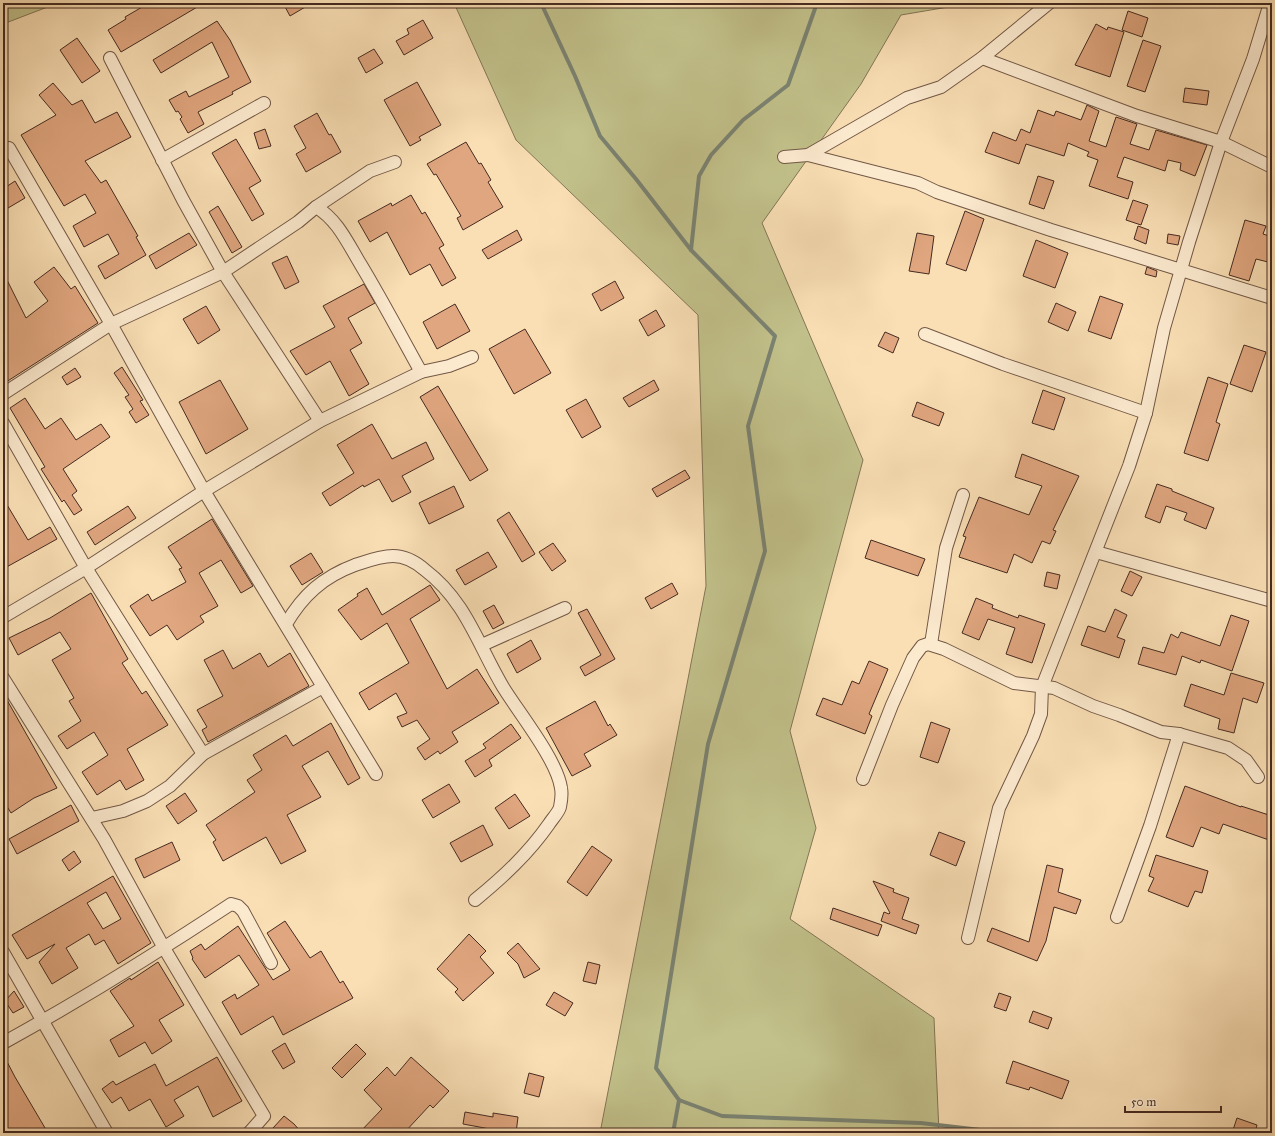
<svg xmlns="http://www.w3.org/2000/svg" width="1275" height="1136" font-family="'IM FELL Great Primer',serif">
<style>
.green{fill:#c2c18b;stroke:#847656}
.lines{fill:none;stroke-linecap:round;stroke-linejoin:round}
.stream{stroke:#7b8372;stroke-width:4}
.building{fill:#e0a67f;stroke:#452b21;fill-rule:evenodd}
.minor-casing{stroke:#725846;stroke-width:14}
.minor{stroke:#fceacf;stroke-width:12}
</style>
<rect width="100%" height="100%" fill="#fadfb5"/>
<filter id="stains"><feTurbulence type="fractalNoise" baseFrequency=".005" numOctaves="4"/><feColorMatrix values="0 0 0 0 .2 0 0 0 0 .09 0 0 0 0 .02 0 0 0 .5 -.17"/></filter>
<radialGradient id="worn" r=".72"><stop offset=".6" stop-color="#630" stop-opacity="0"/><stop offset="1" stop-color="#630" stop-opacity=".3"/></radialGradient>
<g class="green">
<path d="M3,3H58L3,24Z"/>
<path d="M454,3H972L901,15L861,84L762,223L863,460L790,731L816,828L790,919L934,1018L939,1133H600L706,586L698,315L516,140Z"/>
</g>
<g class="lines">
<g class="stream">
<path d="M541,3L575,76L600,136L636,179L691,250L775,336L748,426L765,551L708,744L656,1068L679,1100L673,1133"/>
<path d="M691,250L699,176L711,155L743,120L788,85L817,3"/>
<path d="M679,1100L722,1116L921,1123L1006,1133"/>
</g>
</g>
<g class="building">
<path d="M149,3H204L121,52L108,30L126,19L125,17Z"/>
<path d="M283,3H312L290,16Z"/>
<path d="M1128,11L1148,18L1142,37L1122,30Z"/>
<path d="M423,20L433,38L404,55L396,41L409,34L407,29Z"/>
<path d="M217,21L230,40L251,82L232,92L233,94L198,112L204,124L188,133L180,119L182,117L178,111L176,112L169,100L186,91L189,97L229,77L212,42L161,73L153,60Z"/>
<path d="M1096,24L1107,30L1108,27L1124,32L1110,77L1075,65Z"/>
<path d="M77,38L100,71L82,83L60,50Z"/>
<path d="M1143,40L1161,46L1145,92L1127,86Z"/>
<path d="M374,49L383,63L366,73L358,58Z"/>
<path d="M417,82L441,125L419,137L421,140L410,146L384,100Z"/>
<path d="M53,83L72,105L82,100L95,123L117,112L131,137L85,161L101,183L106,180L138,236L136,237L146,255L105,279L98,266L119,254L108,234L84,247L73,226L96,213L85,194L64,206L21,135L56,115L39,95Z"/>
<path d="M1185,88L1209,91L1207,105L1183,102Z"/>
<path d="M1087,105L1099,111L1089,141L1106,147L1116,117L1137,124L1130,144L1149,150L1156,130L1207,145L1195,176L1180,170L1181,163L1168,160L1165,171L1124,157L1117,177L1133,182L1128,199L1089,186L1098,160L1087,156L1089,152L1068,143L1064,156L1026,144L1019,164L985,152L993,132L1016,141L1021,129L1030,133L1038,110L1054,116L1056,111L1081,120Z"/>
<path d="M317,113L329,135L331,134L341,152L306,172L296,154L306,148L294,126Z"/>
<path d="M265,129L271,146L259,149L254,133Z"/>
<path d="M236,139L261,181L249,188L264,214L252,221L212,153Z"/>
<path d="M466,142L479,164L481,163L491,180L488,182L503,207L463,230L457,218L461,216L436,174L434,175L427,164Z"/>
<path d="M1038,176L1054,181L1044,209L1029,204Z"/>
<path d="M15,181L25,198L3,211V189Z"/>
<path d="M411,195L422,214L425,212L444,245L439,248L456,278L442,286L430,264L410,275L387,232L370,242L358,221L391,203L392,206Z"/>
<path d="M1133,200L1148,205L1141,225L1126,220Z"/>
<path d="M218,206L242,247L232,253L209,212Z"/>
<path d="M965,211L984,219L966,271L946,264Z"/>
<path d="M1245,220L1266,226L1263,234L1272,237V263L1256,259L1249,281L1229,275Z"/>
<path d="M1138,226L1149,230L1146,244L1134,239Z"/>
<path d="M517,230L522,240L488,259L482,250Z"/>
<path d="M189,233L197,245L156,269L149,256Z"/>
<path d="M917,233L934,236L929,274L909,271Z"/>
<path d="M1168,234L1180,236L1178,245L1167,243Z"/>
<path d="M1036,240L1068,253L1055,288L1023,276Z"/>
<path d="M287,256L299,282L285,289L272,263Z"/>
<path d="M54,267L71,289L75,286L98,323L3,384V272L26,318L48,301L34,282Z"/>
<path d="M1147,267L1157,271L1156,277L1145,274Z"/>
<path d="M615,281L624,298L601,311L592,294Z"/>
<path d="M364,284L375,303L348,318L362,343L350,350L369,384L349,396L330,361L306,375L290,351L335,327L323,306Z"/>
<path d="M1100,296L1123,304L1111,339L1088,331Z"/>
<path d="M1056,303L1076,312L1068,331L1048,322Z"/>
<path d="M455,304L470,331L437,349L423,322Z"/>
<path d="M206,306L220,330L198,344L183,319Z"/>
<path d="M656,310L665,326L648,336L639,320Z"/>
<path d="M525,329L551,373L514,394L489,349Z"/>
<path d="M885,332L899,338L893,353L878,346Z"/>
<path d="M1244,345L1266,352L1252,392L1230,384Z"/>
<path d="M122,367L143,400L140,401L149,415L136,423L129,412L133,409L125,397L129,395L114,373Z"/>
<path d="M75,368L81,377L67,385L62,377Z"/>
<path d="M1208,377L1228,384L1216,422L1220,424L1208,461L1184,453Z"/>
<path d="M220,380L248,429L206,454L179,402Z"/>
<path d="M654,380L659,390L629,407L623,398Z"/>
<path d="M438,386L488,470L470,481L420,397Z"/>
<path d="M1043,390L1065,398L1054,430L1032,423Z"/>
<path d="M25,398L45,429L61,418L76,440L101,424L110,437L63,469L77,491L72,495L82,510L74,515L64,500L62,502L41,469L45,467L10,408Z"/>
<path d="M586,399L601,427L582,438L566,410Z"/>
<path d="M917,402L944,413L939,426L912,416Z"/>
<path d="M372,424L392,459L426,442L434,459L402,476L411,492L392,502L379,479L364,487L363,485L330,506L322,493L354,473L337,445Z"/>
<path d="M1022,454L1079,476L1053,530L1056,531L1050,544L1042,541L1032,563L1014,554L1007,573L959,557L966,537L963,536L979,497L1029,515L1042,486L1015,477Z"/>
<path d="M685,470L690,478L657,497L652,489Z"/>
<path d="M1157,484L1172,489V491L1214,508L1206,529L1184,520L1187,513L1166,506L1160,523L1145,517Z"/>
<path d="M454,486L464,507L429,524L419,503Z"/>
<path d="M3,498L28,540L50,527L57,539L3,569Z"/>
<path d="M128,506L136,518L95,545L87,532Z"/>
<path d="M509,512L535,554L522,562L497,520Z"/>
<path d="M212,519L253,586L241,593L221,560L199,573L218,606L200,616L204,622L177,640L167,625L150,636L130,606L148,594L152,601L186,582L179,569L182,568L168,547Z"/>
<path d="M871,540L925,559L918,576L865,558Z"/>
<path d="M553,543L566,561L552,571L539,552Z"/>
<path d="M488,552L497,567L465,585L456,570Z"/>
<path d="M311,553L323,572L302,585L290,566Z"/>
<path d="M1130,571L1142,577L1132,596L1121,591Z"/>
<path d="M1047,572L1060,575L1057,589L1044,586Z"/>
<path d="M672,583L678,594L651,609L645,598Z"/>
<path d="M430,585L440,600L410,619L447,689L477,669L499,703L452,732L458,742L440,754L438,751L425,760L417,748L430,739L417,720L402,727L397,717L407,713L396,693L369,710L359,693L409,663L387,623L361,640L338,610L358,596L357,594L367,588L382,615Z"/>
<path d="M91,593L128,659L122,663L142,694L146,691L168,725L127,749L144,780L126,790L120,780L97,795L82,772L108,755L94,732L67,749L58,736L81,721L69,701L74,698L52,660L71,649L60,632L18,655L9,638L50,618Z"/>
<path d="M976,598L993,605L992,608L1018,618L1019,615L1045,624L1032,663L1006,654L1015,628L988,619L979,640L962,633Z"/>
<path d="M494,605L504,623L493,629L483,611Z"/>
<path d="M587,609L615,659L585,676L580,667L601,655L578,613Z"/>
<path d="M1115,609L1127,615L1117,637L1125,640L1119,658L1081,645L1088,626L1105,632Z"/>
<path d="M1231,615L1249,621L1232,671L1201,660L1200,663L1182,656L1176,675L1138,664L1143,647L1164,653L1171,634L1178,638L1181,632L1220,646Z"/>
<path d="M531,640L541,659L517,673L507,654Z"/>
<path d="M223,650L233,669L260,653L268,667L290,653L309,686L208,742L202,730L207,727L197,710L223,696L204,660Z"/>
<path d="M869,661L888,669L869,714L872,716L865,734L816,715L823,698L842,705L852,681L859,684Z"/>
<path d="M1231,673L1264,683L1257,703L1243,698L1234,733L1218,729L1220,719L1184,706L1191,684L1224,695Z"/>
<path d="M3,693L57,788L34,798L11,813L3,800Z"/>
<path d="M595,701L608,726L610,724L617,735L584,754L591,766L572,776L546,728Z"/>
<path d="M931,722L950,729L938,763L920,757Z"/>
<path d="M331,723L360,778L348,785L328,751L302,766L321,797L287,815L306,851L281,864L266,837L223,861L213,842L216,840L206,825L255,792L247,780L262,770L253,755L286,735L293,746Z"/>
<path d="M511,724L521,738L489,760L492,766L475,777L465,761L486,748L483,744Z"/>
<path d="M449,784L460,802L433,818L422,800Z"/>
<path d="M1185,786L1241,807V806L1272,816V831L1269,840L1223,824L1219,834L1201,827L1193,847L1166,837Z"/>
<path d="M185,793L197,811L178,824L166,806Z"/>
<path d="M515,794L530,816L509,829L495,808Z"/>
<path d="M71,805L79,821L17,854L9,839Z"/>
<path d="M483,825L493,845L461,862L450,843Z"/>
<path d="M939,832L965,842L956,866L930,855Z"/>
<path d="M172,842L180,860L144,878L135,859Z"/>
<path d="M592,846L612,860L587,896L567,882Z"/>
<path d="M74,851L81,862L69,871L62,860Z"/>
<path d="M1156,855L1208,871L1202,893L1195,891L1188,907L1148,891L1154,878L1149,876Z"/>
<path d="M1047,865L1063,869L1058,892L1081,900L1076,914L1054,907L1046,941L1037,961L987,941L992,928L1029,942Z"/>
<path d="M113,876L151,943L118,964L104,940L95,945L89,934L66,948L78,968L52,984L39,962L55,944L27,959L12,935ZM106,892L121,919L103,929L87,903Z"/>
<path d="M873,881L894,889L893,892L909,898L902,919L919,925L916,934L881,921L884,912L889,914L890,913Z"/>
<path d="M833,908L882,925L878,936L830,919Z"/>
<path d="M285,921L310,958L321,951L340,983L343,981L353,998L283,1035L273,1016L241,1035L222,1002L235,994L237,999L259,985L239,955L205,978L192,959L193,958L190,951L201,944L205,950L238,926L273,980L290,970L267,933Z"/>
<path d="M469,934L486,951L480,957L494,973L463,1001L455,992L458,989L437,969Z"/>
<path d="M518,943L540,969L524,978L518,964L507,953Z"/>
<path d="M158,962L184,1005L159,1020L172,1041L152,1054L145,1042L119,1057L110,1040L134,1026L110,991L130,978L131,980Z"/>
<path d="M588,962L600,965L596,984L583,981Z"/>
<path d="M14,991L24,1007L13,1013L5,1001Z"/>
<path d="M554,992L573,1003L565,1016L546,1005Z"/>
<path d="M999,993L1011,997L1006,1011L994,1007Z"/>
<path d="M1033,1011L1052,1018L1048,1029L1029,1022Z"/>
<path d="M285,1043L295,1062L283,1069L272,1051Z"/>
<path d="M356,1044L366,1054L342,1078L332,1068Z"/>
<path d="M3,1054L15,1077L48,1133H3Z"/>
<path d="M217,1057L242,1101L213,1117L198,1086L174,1100L184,1116L166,1127L150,1099L129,1111L121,1097L112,1103L102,1089L113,1081L116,1085L155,1064L166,1086Z"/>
<path d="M411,1057L449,1091L433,1108L430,1105L404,1133H359L382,1109L364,1090L387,1067L395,1076Z"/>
<path d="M1013,1061L1069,1081L1062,1099L1030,1087L1029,1090L1006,1083Z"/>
<path d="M529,1073L544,1077L539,1097L524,1093Z"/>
<path d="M465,1112L493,1117V1113L518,1117L516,1133H490V1129L463,1124Z"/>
<path d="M284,1116L294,1124L302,1133H279L273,1128Z"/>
<path d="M1237,1118L1257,1125L1255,1133H1232Z"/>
</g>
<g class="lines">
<g class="minor-casing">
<g id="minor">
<path d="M110,58L183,200L223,272L320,421"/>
<path d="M982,58L1137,116L1221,142L1272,167"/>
<path d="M9,148L111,324L204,491L376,774"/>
<path d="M808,155L918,183L937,192L1051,230L1272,298"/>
<path d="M784,157L808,155L907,98L941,87L982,58L1049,3"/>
<path d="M162,160L264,103"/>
<path d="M316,207L370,171L395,162"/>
<path d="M925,334L1003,364L1146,413"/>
<path d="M3,394L111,324L223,272L298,222L316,207C338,220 348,244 361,265C382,300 401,336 421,372"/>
<path d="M3,423L86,568L203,754"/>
<path d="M1096,552L1272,601"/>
<path d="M3,617L86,568L204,491L320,421L421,372L449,366L472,357"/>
<path d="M286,624C303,595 323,577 355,565C367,561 380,556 393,556C405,556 417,563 425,570C466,601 478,645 503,687C519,713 557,760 561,788C562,793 561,802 560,807C559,812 552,819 549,824C528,854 503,877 475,900"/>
<path d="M931,644L946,548L963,495"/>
<path d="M482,645L565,608"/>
<path d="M3,678L104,839L164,948L264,1116L249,1133"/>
<path d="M863,779L892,705L913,658L922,646L928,644L944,649L1014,683L1054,688L1093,706L1119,715L1161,732L1179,734L1228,748L1246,760L1258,777"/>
<path d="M92,818L123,811L147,801L170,786L203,754L323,687"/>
<path d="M1117,917L1150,826L1179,734"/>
<path d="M968,938L999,808L1033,736L1041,714L1042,687L1129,466L1146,413L1164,328L1189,242L1221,142L1253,59L1270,3"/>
<path d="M3,952L107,1133"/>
<path d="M3,1043C81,1000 157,953 231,904L238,906L243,911L271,963"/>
</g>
</g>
<use href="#minor" class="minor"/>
</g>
<rect width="1275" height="1136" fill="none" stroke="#fadfb5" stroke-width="16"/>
<rect x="4" y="4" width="1267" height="1128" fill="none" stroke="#452b21" stroke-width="2"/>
<rect x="8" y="8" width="1259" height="1120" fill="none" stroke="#452b21"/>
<path d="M1125 1106v6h96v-6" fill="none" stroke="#452b21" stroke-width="2"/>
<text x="1131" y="1106" font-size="12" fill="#452b21" stroke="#fceacf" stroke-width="3" paint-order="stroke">50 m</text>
<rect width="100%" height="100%" filter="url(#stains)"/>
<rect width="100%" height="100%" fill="url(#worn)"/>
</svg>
